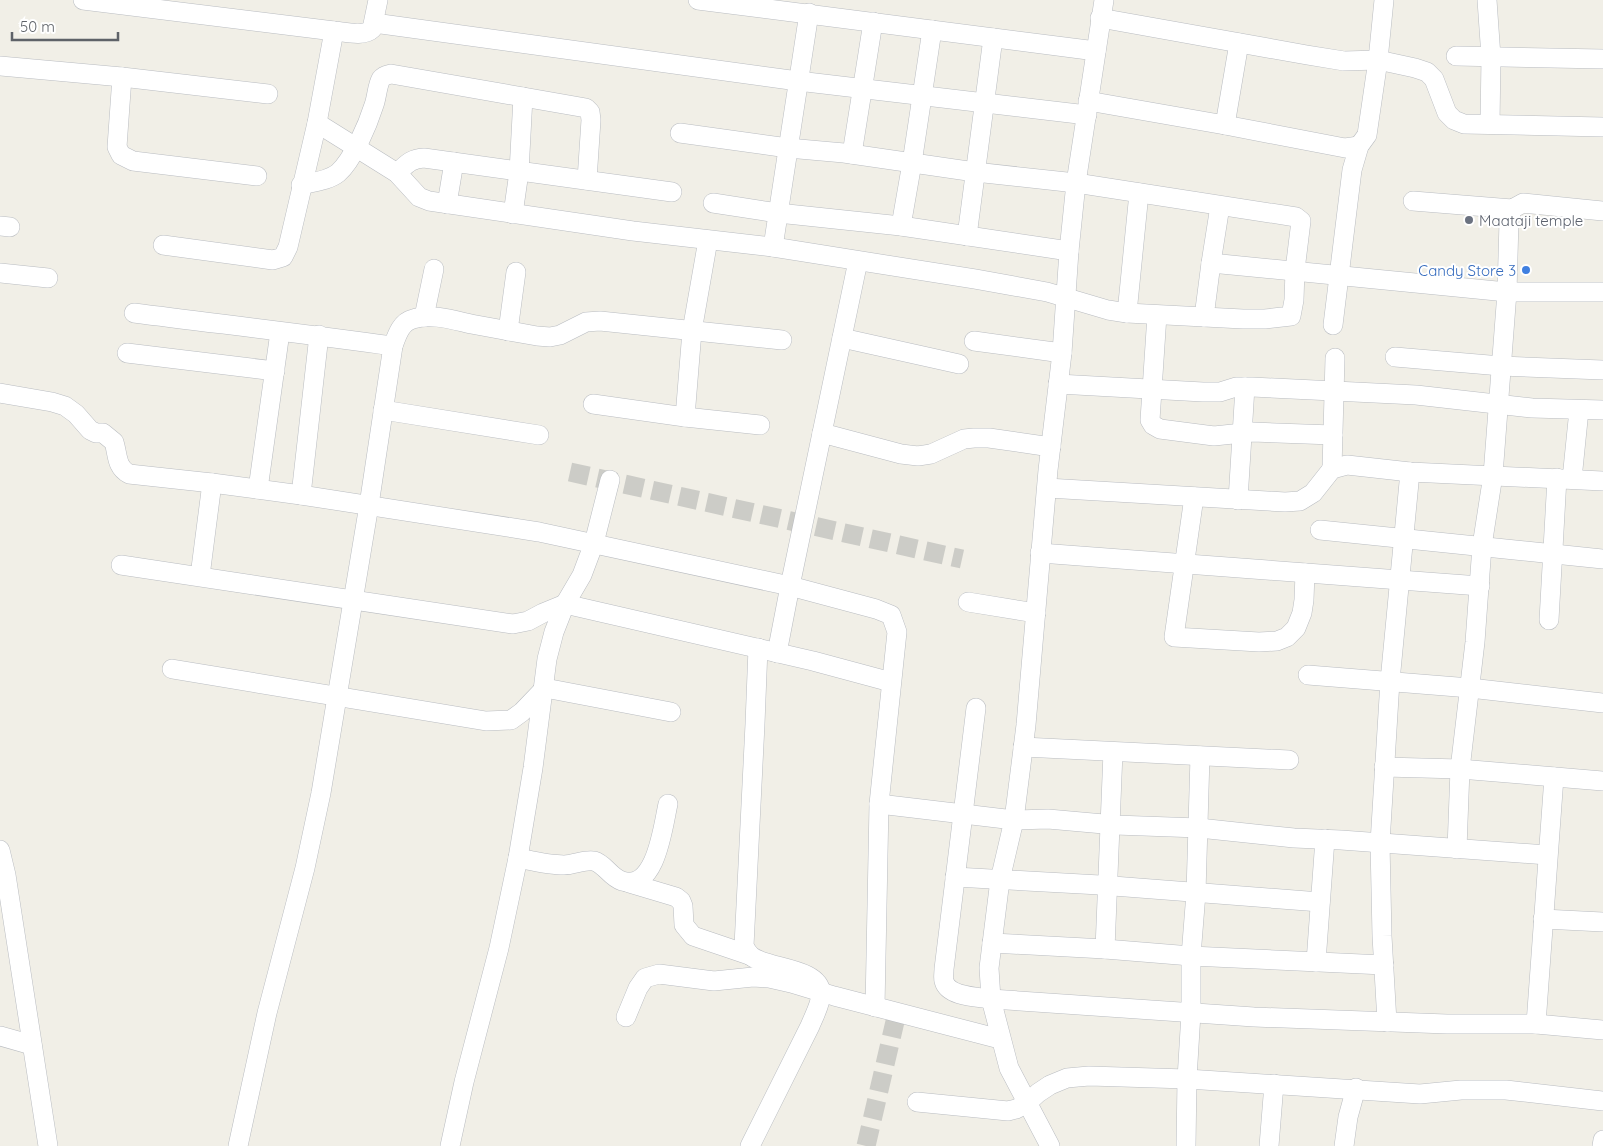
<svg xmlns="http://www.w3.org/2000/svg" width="1603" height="1146" font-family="Quicksand,sans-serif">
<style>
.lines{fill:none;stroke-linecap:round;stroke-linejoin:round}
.minor-tunnel{stroke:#ccccc7;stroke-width:19;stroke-dasharray:19 9;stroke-linecap:butt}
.minor-casing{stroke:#b9bcc1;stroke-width:20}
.minor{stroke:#fff;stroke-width:19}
.worship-dot{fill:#6b7280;stroke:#fff;stroke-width:2}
.shop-dot{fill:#3f7fe0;stroke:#fff;stroke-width:2}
.labels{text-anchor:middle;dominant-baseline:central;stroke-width:4;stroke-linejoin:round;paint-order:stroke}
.worship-label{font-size:15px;fill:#5b616d;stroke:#fff;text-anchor:start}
.shop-label{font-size:15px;fill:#366cbe;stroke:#fff;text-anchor:end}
</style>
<rect width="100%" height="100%" fill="#f1efe7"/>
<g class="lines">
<g class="minor-tunnel">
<path d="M570,472L962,559"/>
<path d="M866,1146L897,1013"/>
</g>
<g class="minor-casing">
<g id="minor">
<path d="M83,0L334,31C345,32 364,37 372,29L378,0"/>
<path d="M698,0L1096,51"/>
<path d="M1487,0L1491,57L1490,124"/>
<path d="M1100,18L1307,55L1344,61L1378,60L1415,68L1427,72L1434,79L1447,113L1454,120L1464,124L1603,127"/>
<path d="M374,23L798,81L1087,115"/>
<path d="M1456,56L1603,59"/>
<path d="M0,66L122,77L268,94"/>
<path d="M122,77L117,147L121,155L133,161L257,176"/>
<path d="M1088,101L1225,125L1345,148L1359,146"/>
<path d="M317,123L397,173L419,197L429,201L633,231L773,247L975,279L1047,292L1108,310L1127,313L1243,319H1265L1291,316L1294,300L1295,270L1301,221L1296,217L1076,183L975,172L844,153L788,148L680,133"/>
<path d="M1225,125L1239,43"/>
<path d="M852,154L873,22"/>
<path d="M397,173C407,164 410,159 424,158L672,192"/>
<path d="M301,185C313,182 328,181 338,173C353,160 368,124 374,105C377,97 377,86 381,79C384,75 387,75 391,74L586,108L590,112L591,120L587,180"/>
<path d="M1413,201L1512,209L1523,203L1603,211"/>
<path d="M713,203L778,213L901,226L1069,251"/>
<path d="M447,204L454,162"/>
<path d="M513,214L519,172L523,97"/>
<path d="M0,226L10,227"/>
<path d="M901,226L912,163L932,30"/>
<path d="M967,236L993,38"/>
<path d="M163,245L273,260L283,257L288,247L317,123L334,31"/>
<path d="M773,247L809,13"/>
<path d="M1211,263L1220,206"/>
<path d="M0,273L48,278"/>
<path d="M134,313C220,324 307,334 393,346"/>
<path d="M1127,313L1139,193"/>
<path d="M1157,315L1150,420L1153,425L1160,429L1214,436L1252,432L1333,435"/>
<path d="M424,317L434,269"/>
<path d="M1204,317L1211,263L1507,292H1603"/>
<path d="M1333,325L1352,170L1359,146L1367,135L1378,60L1384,0"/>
<path d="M508,331L516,272"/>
<path d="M842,338L959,364"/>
<path d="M974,341L1062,353"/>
<path d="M127,353L275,371"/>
<path d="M1395,357L1501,366L1603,370"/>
<path d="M1058,384L1203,392H1220L1236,387H1252L1416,395L1532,408L1603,410"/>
<path d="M0,393L52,402L65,406L76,414L90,430L96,433H103L114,442C118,455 116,467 129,474L212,483L301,495L539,532L790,586L876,609L891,615L897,632L879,804L875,1007"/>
<path d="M593,404L685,417L760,425"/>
<path d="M383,410L539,435"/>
<path d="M685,417L692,331L708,240"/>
<path d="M822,433L901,454L918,456L931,454L964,439L974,438H989L1051,447"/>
<path d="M1332,469L1335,358"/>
<path d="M1572,479L1579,410"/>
<path d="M1047,488L1285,502L1300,501L1313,493L1332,469L1347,465L1410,472L1603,481"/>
<path d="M258,489L280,332"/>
<path d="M301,495L319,335"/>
<path d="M1194,497L1174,637L1259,642L1277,641L1287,637L1296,628L1302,613L1304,600L1305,573"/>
<path d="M1238,500L1245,387"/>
<path d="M1320,530L1603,559"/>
<path d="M1040,553L1480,586"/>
<path d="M121,565L513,624L528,621L543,613L565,604L813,661L891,682"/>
<path d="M200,576L212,483"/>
<path d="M968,602L1036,613"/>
<path d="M1549,620L1557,478"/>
<path d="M777,653L790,586L858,261"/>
<path d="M172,669L486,721L511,720L522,712L545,688L671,712"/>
<path d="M1308,675L1470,688L1603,703"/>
<path d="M976,708L944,969C944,973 943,978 944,981C948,997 978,997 991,999L1254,1017L1447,1024H1536L1603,1030"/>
<path d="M1023,747L1289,760"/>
<path d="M1384,767L1460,769L1603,781"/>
<path d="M879,804L1014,820L1048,819L1115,825L1199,828L1294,838L1341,840L1547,855"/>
<path d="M1457,849L1460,769L1475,642L1482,546L1493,475L1507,292L1509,221L1512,209"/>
<path d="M0,850L6,875L48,1146"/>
<path d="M518,858C533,861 549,865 564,865C574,865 585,859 594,861C605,864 610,877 622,881C656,892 663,826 668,804"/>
<path d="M955,877L1100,885L1320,902"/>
<path d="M629,883L676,897L681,901L683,906L684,925L693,936L749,955"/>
<path d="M1543,919L1603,922"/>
<path d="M992,943L1105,949L1191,956L1384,965"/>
<path d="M1105,949L1113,752"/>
<path d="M1316,962L1325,839"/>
<path d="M626,1017L638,988L645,978L659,974L714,981L753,977L769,978L791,983L834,996L1000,1039"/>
<path d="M1387,1022L1382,936L1380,843L1390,681L1410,472"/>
<path d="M1536,1024L1554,777"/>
<path d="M0,1036L32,1045"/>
<path d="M917,1102L1008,1111L1016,1109L1026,1104L1038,1093L1050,1085L1067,1078L1089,1076L1187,1079L1420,1094L1461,1090H1506L1603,1101"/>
<path d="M238,1146L267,1013L305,868L321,793L369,505L393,346C397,335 401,322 413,319C431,313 453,320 471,324C493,328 515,332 537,336L550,337L560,335L586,322L600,321L782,340"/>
<path d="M450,1146L464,1082L499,948L518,858L533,768L547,659L554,632L565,604L582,575L594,543L610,480"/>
<path d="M750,1146L810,1026C814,1016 821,1004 821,993C819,967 768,969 751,956C748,953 746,950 744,946L755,724L758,648"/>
<path d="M1050,1146L1009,1068L991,999L989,968L1000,880L1014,820L1026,725L1048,470L1062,353L1069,251L1076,183L1104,0"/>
<path d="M1186,1146L1187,1079L1191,1013V956L1196,893L1200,756"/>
<path d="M1269,1146L1274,1084"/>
<path d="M1344,1146L1348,1117L1356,1088"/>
<path d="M1602,1146L1603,1140"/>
</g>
</g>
<use href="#minor" class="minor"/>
</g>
<circle class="worship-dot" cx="1469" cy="220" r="5"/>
<circle class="shop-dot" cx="1526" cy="270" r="5"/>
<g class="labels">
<g class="worship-label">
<text x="1479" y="220">Maataji temple</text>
</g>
<g class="shop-label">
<text x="1516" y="270">Candy Store 3</text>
</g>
</g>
<path d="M12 32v8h106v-8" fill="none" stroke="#5e6268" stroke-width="2.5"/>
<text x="20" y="32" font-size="15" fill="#5e6268" stroke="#ffffff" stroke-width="4" paint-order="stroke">50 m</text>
</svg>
